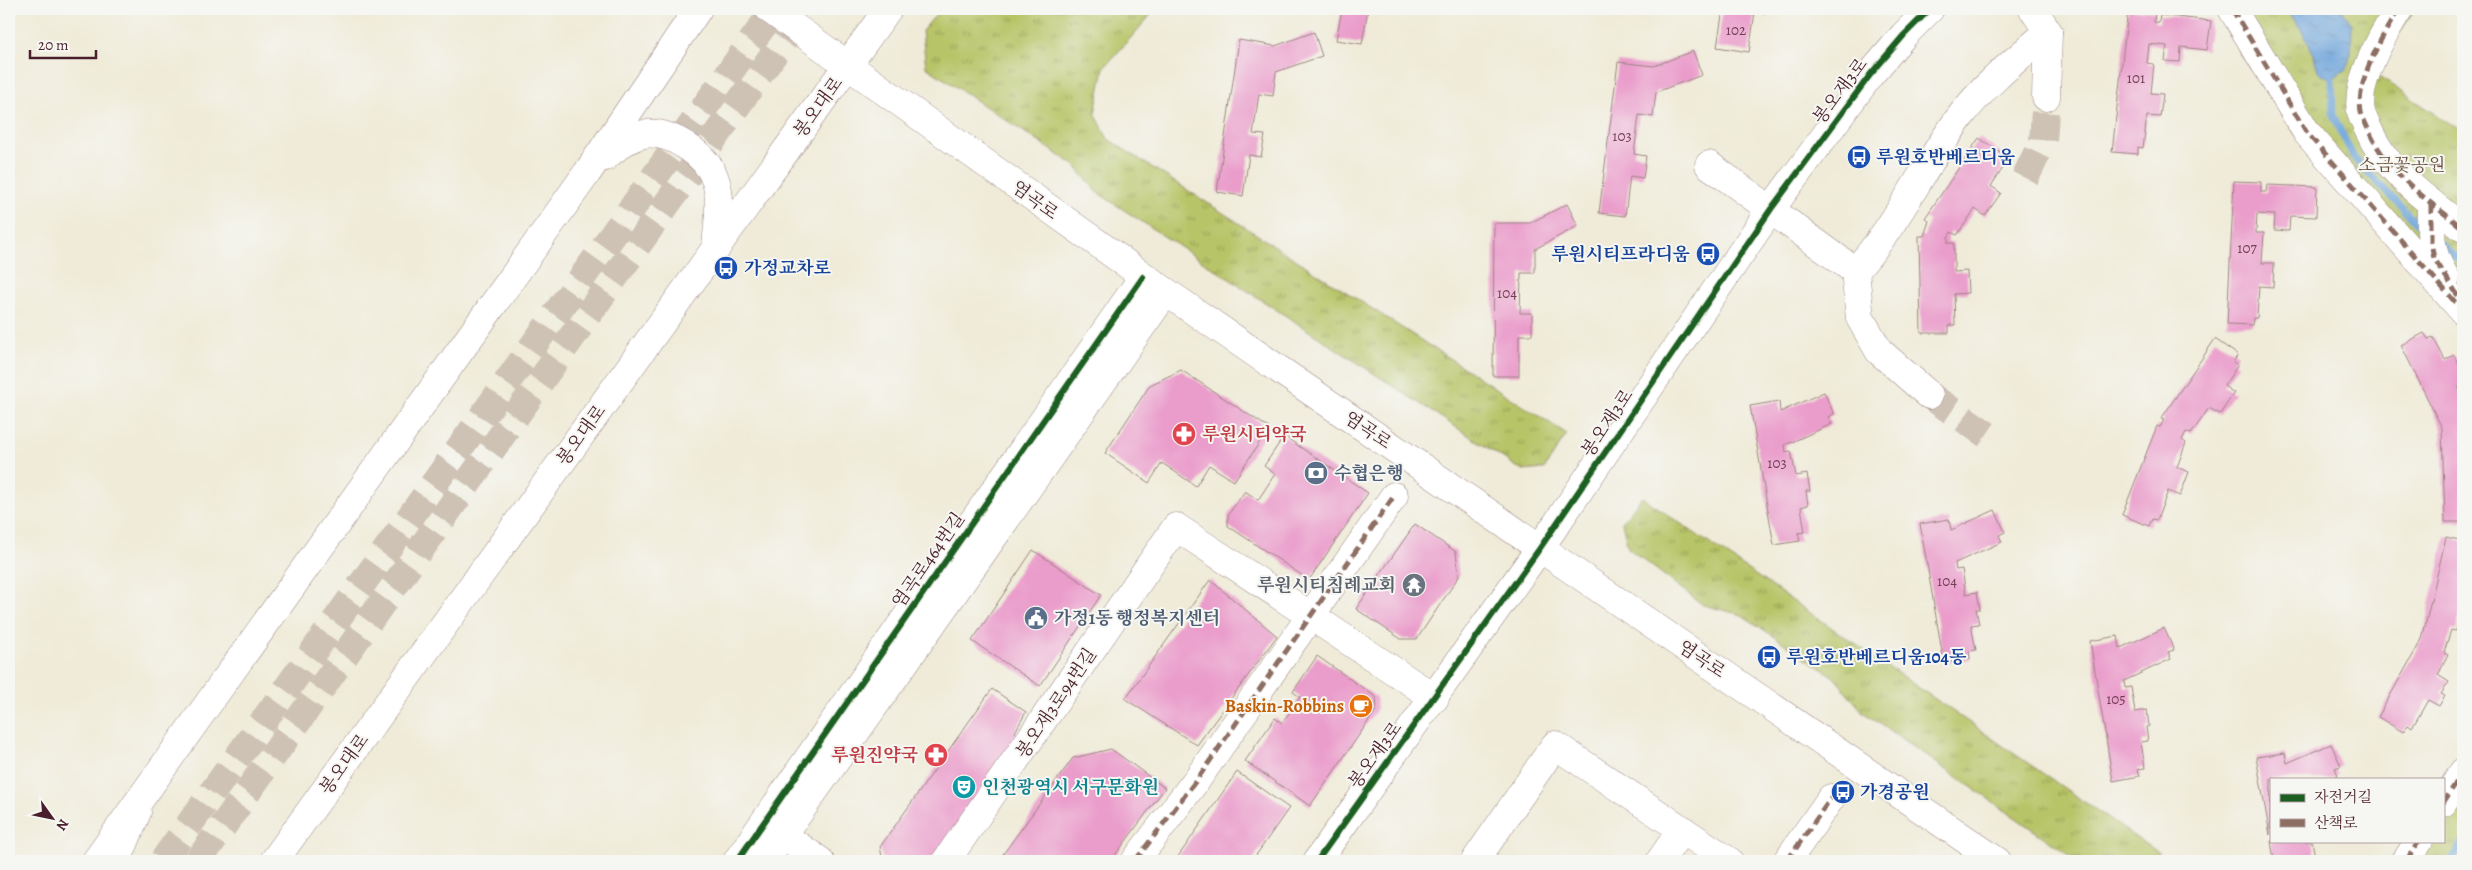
<svg xmlns="http://www.w3.org/2000/svg" width="2472" height="870" font-family="Alegreya,'Noto Serif KR',serif">
<style>
.park{fill:url(#park-tufts);stroke:#807249}
.water{fill:url(#water-ripples);stroke:#5a6082}
.lines{fill:none;stroke-linecap:round;stroke-linejoin:round}
.stream{stroke:#6aa2d9;stroke-width:7}
.building{fill:#ea9ccb}
.minor-tunnel{stroke:#cec2b5;stroke-width:28;stroke-dasharray:28 14;stroke-linecap:butt}
.highway-tunnel{stroke:#cec2b5;stroke-width:28;stroke-dasharray:28 14;stroke-linecap:butt}
.minor-casing{stroke:#9c8582;stroke-width:29}
.major-casing{stroke:#9c8582;stroke-width:29}
.minor{stroke:#fff;stroke-width:28}
.major{stroke:#fff;stroke-width:28}
.quiet{stroke:#8d6e63;stroke-width:5;stroke-dasharray:10 5;stroke-linecap:butt}
.cycleway-casing{stroke:#f6f6f2;stroke-width:9}
.cycleway{stroke:#1b5e20;stroke-width:6}
.labels{text-anchor:middle;dominant-baseline:central;stroke-width:4;stroke-linejoin:round;paint-order:stroke}
.number-label{font-size:15px;fill:#723e53}
.street-label{font-size:18px;fill:#4a1f2b;stroke:#f6f6f2}
.transit-label{font-size:18px;font-weight:bold;fill:#164399;stroke:#f6f6f2;text-anchor:start}
.park-label{font-size:18px;fill:#6b513d;stroke:#f6f6f2}
.health-label{font-size:18px;font-weight:bold;fill:#be3a42;stroke:#f6f6f2;text-anchor:start}
.service-label{font-size:18px;font-weight:bold;fill:#4e5e75;stroke:#f6f6f2;text-anchor:start}
.worship-label{font-size:18px;font-weight:bold;fill:#5b616d;stroke:#f6f6f2;text-anchor:end}
.food-label{font-size:18px;font-weight:bold;fill:#c56008;stroke:#f6f6f2;text-anchor:end}
.culture-label{font-size:18px;font-weight:bold;fill:#0d838f;stroke:#f6f6f2;text-anchor:start}
</style>
<defs>
<pattern id="park-tufts" width="24" height="20" patternUnits="userSpaceOnUse" patternTransform="scale(1.25)"><rect width="24" height="20" fill="#b7c567"/><path d="M3 7l-1-3M5 7V3M7 7l1-3M15 17l-1-3M17 17v-4M19 17l1-3" fill="none" stroke="#979f55"/></pattern>
<pattern id="water-ripples" width="26" height="14" patternUnits="userSpaceOnUse" patternTransform="scale(1.25)"><rect width="26" height="14" fill="#6aa2d9"/><path d="M2 4q2-2 4 0t4 0M15 11q2-2 4 0t4 0" fill="none" stroke="#5983b0"/></pattern>
</defs>
<rect width="100%" height="100%" fill="#f6f6f2"/>
<filter id="ink" filterUnits="userSpaceOnUse"><feTurbulence type="fractalNoise" baseFrequency=".02" numOctaves="2"/><feDisplacementMap in="SourceGraphic" scale="10" xChannelSelector="R" yChannelSelector="G"/><feConvolveMatrix kernelMatrix="1 2 1 2 8 2 1 2 1" color-interpolation-filters="sRGB"/></filter>
<filter id="wash" filterUnits="userSpaceOnUse"><feTurbulence type="fractalNoise" baseFrequency=".0096" numOctaves="4" result="noise"/><feDisplacementMap in="SourceGraphic" scale="20" xChannelSelector="R" yChannelSelector="G"/><feGaussianBlur stdDeviation="1.12" result="paint"/><feColorMatrix in="noise" values="0 0 0 0 0 0 0 0 0 0 0 0 0 0 0 0 0 1.4 0 .05"/><feComposite in="paint" operator="in"/></filter>
<g filter="url(#wash)">
<rect width="100%" height="100%" fill="#efebd8"/>
<g class="park">
<path d="M941,9H1156L1104,68L1095,113L1108,139L1567,434L1544,469L1523,471L1098,193L1074,165L926,67L922,31Z"/>
<path d="M2214,9H2415L2373,73L2463,132V322L2293,130L2242,57Z"/>
<path d="M1642,497L2170,861H2078L1863,712L1834,677L1742,615L1703,605L1628,548L1622,522Z"/>
<path d="M2463,754V861H2390L2404,841H2443V784Z"/>
</g>
<path class="water" d="M2282,9H2341L2352,24L2351,54L2346,69L2332,79L2319,73C2311,48 2304,25 2282,9Z"/>
<g class="lines">
<g class="stream">
<path d="M2332,79L2333,115L2354,158L2424,230"/>
<path d="M2440,243L2463,265"/>
<path d="M2451,861L2463,843"/>
</g>
</g>
<g id="blocks">
<g class="building">
<path d="M1342,9H1368L1362,44L1336,40Z"/>
<path d="M1723,9H1766L1765,13L1755,12L1749,52L1717,47Z"/>
<path d="M2128,9L2155,12L2154,22L2159,23L2160,15L2211,21L2207,50L2181,47L2180,62L2165,61L2167,46L2149,44L2147,63L2154,64L2151,93L2163,94L2160,117L2147,116L2143,148L2138,147V154L2112,152Z"/>
<path d="M1314,32L1322,56L1276,72L1273,96L1259,94L1253,134L1265,135L1261,157L1249,155L1243,196L1217,192L1239,40L1275,46Z"/>
<path d="M1693,51L1702,75L1656,92L1653,117L1639,115L1634,154L1646,156L1643,178L1630,176L1625,216L1599,213L1618,62L1654,66Z"/>
<path d="M1979,138L2006,156L2002,163L2005,165L1991,186L2001,193L1985,216L1975,209L1957,235L1951,232L1948,237V243H1954V272L1967,271L1968,293L1954,294L1955,325H1949V333H1921L1919,236H1924L1929,221L1925,218Z"/>
<path d="M2234,181L2261,182V192H2266L2267,185L2317,187L2316,217L2290,216L2289,231L2274,230L2275,215L2257,214L2256,233H2264L2262,263H2274L2273,287L2259,286L2257,318H2253L2252,325L2227,324Z"/>
<path d="M1567,204L1578,226L1535,249V273H1521L1520,313H1532V335H1519V376H1493L1494,223H1530Z"/>
<path d="M2424,333L2428,339L2433,337L2445,360L2454,355L2462,371L2458,373L2463,384L2458,387L2463,399V522H2445L2442,428L2401,345Z"/>
<path d="M2215,339L2238,355L2233,362L2238,365L2224,386L2234,393L2220,414L2209,408L2191,434L2186,432L2182,440L2186,443L2177,467L2189,472L2180,496L2168,491L2157,520L2152,519L2149,526L2122,515L2157,426L2160,427L2164,420L2161,419Z"/>
<path d="M1181,370L1269,428L1234,481L1209,465L1196,486L1162,463L1149,483L1105,453L1150,385Z"/>
<path d="M1824,392L1834,414L1828,417L1832,424L1785,445L1786,452L1791,451L1796,476L1807,474L1810,491H1806L1808,505L1801,507L1805,532L1798,533L1800,541L1774,545L1750,406L1779,401L1780,412Z"/>
<path d="M1284,436L1368,493L1309,580L1228,526V515L1245,491L1258,500L1275,474L1264,466Z"/>
<path d="M1995,510L2005,532L1999,535L2002,542L1955,563L1956,570L1962,569L1966,594L1977,592L1980,609H1976L1979,624L1971,625L1976,650L1969,651L1970,659L1944,663L1920,524L1949,519L1951,530Z"/>
<path d="M1415,524L1456,552L1459,576L1417,639H1401L1356,609Z"/>
<path d="M2446,537L2463,541V604L2456,631L2451,630L2444,653L2448,655L2438,675L2449,682L2441,694L2445,696L2439,706L2428,700L2412,728L2408,725L2403,732L2378,717L2422,639Z"/>
<path d="M1033,550L1101,595L1040,686L972,641Z"/>
<path d="M1210,580L1277,636L1197,745L1125,699Z"/>
<path d="M2164,628L2174,650L2168,652L2171,659L2124,681L2125,688L2131,687L2135,712L2147,710L2149,726L2146,727L2148,741L2141,742L2145,768L2138,769L2140,776L2113,781L2090,641L2118,636L2120,648Z"/>
<path d="M1317,656L1376,697L1377,709L1310,806L1245,761L1275,718L1282,723L1300,697L1293,692Z"/>
<path d="M992,689L1026,712L1015,732L1025,742L944,861H883L880,847Z"/>
<path d="M2331,744L2341,766L2335,768L2338,775L2331,779H2271L2270,835L2256,757L2285,753L2287,763Z"/>
<path d="M1111,749L1165,788L1111,861H998L1073,758Z"/>
<path d="M1237,772L1289,808L1252,861H1175Z"/>
<path d="M2271,841H2312L2315,857L2308,858V861H2274Z"/>
</g>
</g>
</g>
<g filter="url(#ink)">
<use href="#blocks" fill-opacity="0" stroke="#9c8582" stroke-width="1"/>
<g class="lines">
<g class="minor-tunnel">
<path d="M2025,178L2043,141L2046,97"/>
<path d="M1929,395L1996,441"/>
</g>
<g class="highway-tunnel">
<path d="M163,861L775,9"/>
<path d="M198,861L806,9"/>
</g>
<g class="minor-casing">
<g id="minor">
<path d="M2232,9L2307,133L2463,311"/>
<path d="M2399,9C2383,34 2355,82 2361,112C2362,117 2366,124 2368,129C2387,173 2426,199 2463,228"/>
<path d="M2046,97L2048,32"/>
<path d="M1709,165L1855,271L1860,318L1879,351L1929,395"/>
<path d="M2431,203C2431,235 2428,250 2446,278"/>
<path d="M1855,271C1897,225 1923,167 1960,117C1985,84 2017,59 2048,32L2033,9"/>
<path d="M2443,803L2463,772"/>
<path d="M767,824L820,861"/>
<path d="M117,861L137,812"/>
<path d="M737,861L1143,277"/>
<path d="M765,861L1166,292"/>
<path d="M946,861L1176,527L1435,698"/>
<path d="M1135,861L1198,778L1394,496"/>
<path d="M1317,861L1540,548L1771,209L1870,75L1904,35L1930,9"/>
<path d="M1475,861L1555,745L1729,861"/>
<path d="M1660,861L1682,829"/>
<path d="M1787,861L1831,798"/>
<path d="M2406,861L2419,841"/>
</g>
</g>
<g class="major-casing">
<g id="major">
<path d="M769,9L1166,292L1997,861"/>
<path d="M605,157C617,147 628,137 644,134C670,130 707,155 715,179C723,200 717,227 716,249"/>
<path d="M96,861L587,173L698,9"/>
<path d="M274,861L888,9"/>
</g>
</g>
<use href="#minor" class="minor"/>
<use href="#major" class="major"/>
<g class="quiet">
<path d="M2232,9L2307,133L2463,311"/>
<path d="M2399,9C2383,34 2355,82 2361,112C2362,117 2366,124 2368,129C2387,173 2426,199 2463,228"/>
<path d="M2431,203V242L2434,258L2462,302"/>
<path d="M2443,803L2463,772"/>
<path d="M1135,861L1198,778L1394,496"/>
<path d="M1787,861L1831,798"/>
<path d="M2406,861L2419,841"/>
</g>
<g class="cycleway-casing">
<g id="cycleway">
<path d="M737,861L1143,277"/>
<path d="M1317,861L1540,548L1771,209L1870,75L1904,35L1930,9"/>
</g>
</g>
<use href="#cycleway" class="cycleway"/>
</g>
</g>
<defs>
<g id="bus-disc" transform="scale(1.25)"><circle r="9.5" fill="#1a4fb4" stroke="#f6f6f2"/><path d="M-5-6H5V4H4V6H2V4H-2V6H-4V4H-5ZM-3.5-4V0h7V-4ZM-3.5 1.2v1.5H-2V1.2ZM2 1.2v1.5H3.5V1.2Z" fill="#fff"/></g>
<g id="pharmacy-disc" transform="scale(1.25)"><circle r="9.5" fill="#e0444e" stroke="#f6f6f2"/><path d="M-2-6h4v4h4v4h-4v4h-4v-4h-4v-4h4Z" fill="#fff"/></g>
<g id="bank-disc" transform="scale(1.25)"><circle r="9.5" fill="#5c6f8a" stroke="#f6f6f2"/><path d="M-6-4H6V4H-6ZM0-2.3a2.3 2.3 0 1 0 0 4.6a2.3 2.3 0 1 0 0-4.6Z" fill="#fff"/></g>
<g id="temple-disc" transform="scale(1.25)"><circle r="9.5" fill="#6b7280" stroke="#f6f6f2"/><path d="M0-6L5-2H3V0L6.5 2.5H4V6H1.5V3h-3V6H-4V2.5H-6.5L-3 0V-2H-5Z" fill="#fff"/></g>
<g id="civic-disc" transform="scale(1.25)"><circle r="9.5" fill="#5c6f8a" stroke="#f6f6f2"/><path d="M-.6-6.5H3V-4.5H.6V-3L4-1V1h2V6H-6V1h2V-1L-.6-3ZM-1.2 2.5V6h2.4V2.5Z" fill="#fff"/></g>
<g id="cafe-disc" transform="scale(1.25)"><circle r="9.5" fill="#e8710a" stroke="#f6f6f2"/><path d="M-5.5-4.5H6V0H3Q3 3.5 0 3.5H-2.5Q-5.5 3.5-5.5 0ZM3-3.2v2h1.7v-2ZM-6 4.5H4V6H-6Z" fill="#fff"/></g>
<g id="theatre-disc" transform="scale(1.25)"><circle r="9.5" fill="#0f9aa8" stroke="#f6f6f2"/><path d="M-5-5.5Q0-4 5-5.5V0Q5 5 0 6Q-5 5-5 0ZM-3.3-2.5H-1v1.5H-3.3ZM1-2.5H3.3v1.5H1ZM-2.8 1Q0 5.5 2.8 1Z" fill="#fff"/></g>
</defs>
<g fill-rule="evenodd">
<use href="#bus-disc" x="1859" y="157"/>
<use href="#bus-disc" x="1708" y="254"/>
<use href="#bus-disc" x="726" y="268"/>
<use href="#pharmacy-disc" x="1184" y="434"/>
<use href="#bank-disc" x="1316" y="473"/>
<use href="#temple-disc" x="1414" y="585"/>
<use href="#civic-disc" x="1036" y="618"/>
<use href="#bus-disc" x="1769" y="657"/>
<use href="#cafe-disc" x="1361" y="706"/>
<use href="#pharmacy-disc" x="936" y="755"/>
<use href="#theatre-disc" x="964" y="787"/>
<use href="#bus-disc" x="1843" y="792"/>
</g>
<g class="labels">
<g class="number-label">
<text x="1736" y="30">102</text>
<text x="2136" y="78">101</text>
<text x="1622" y="136">103</text>
<text x="2247" y="248">107</text>
<text x="1507" y="293">104</text>
<text x="1777" y="463">103</text>
<text x="1947" y="581">104</text>
<text x="2116" y="699">105</text>
</g>
<g class="street-label">
<text transform="translate(1840 91) rotate(-53)">봉오재3로</text>
<text transform="translate(818 107) rotate(-54)">봉오대로</text>
<text transform="translate(1035 200) rotate(36)">염곡로</text>
<text transform="translate(1607 423) rotate(-56)">봉오재3로</text>
<text transform="translate(1368 430) rotate(34)">염곡로</text>
<text transform="translate(581 435) rotate(-54)">봉오대로</text>
<text transform="translate(928 560) rotate(-55)">염곡로464번길</text>
<text transform="translate(1702 659) rotate(34)">염곡로</text>
<text transform="translate(1056 703) rotate(-56)">봉오재3로94번길</text>
<text transform="translate(1375 755) rotate(-54)">봉오재3로</text>
<text transform="translate(344 764) rotate(-54)">봉오대로</text>
</g>
<g class="transit-label">
<text x="1876" y="157">루원호반베르디움</text>
<text x="1690" y="254" text-anchor="end">루원시티프라디움</text>
<text x="744" y="268">가정교차로</text>
<text x="1786" y="657">루원호반베르디움104동</text>
<text x="1860" y="792">가경공원</text>
</g>
<g class="park-label">
<text x="2402" y="165">소금꽃공원</text>
</g>
<g class="health-label">
<text x="1202" y="434">루원시티약국</text>
<text x="918" y="755" text-anchor="end">루원진약국</text>
</g>
<g class="service-label">
<text x="1334" y="473">수협은행</text>
<text x="1054" y="618">가정1동 행정복지센터</text>
</g>
<g class="worship-label">
<text x="1396" y="585">루원시티침례교회</text>
</g>
<g class="food-label">
<text x="1344" y="706">Baskin-Robbins</text>
</g>
<g class="culture-label">
<text x="982" y="787">인천광역시 서구문화원</text>
</g>
</g>
<rect width="2472" height="870" fill="none" stroke="#f6f6f2" stroke-width="30"/>
<rect x="2270" y="778" width="175" height="65" fill="#f6f6f2" stroke="#b1a0a2"/>
<rect x="2280" y="794" width="25" height="8" fill="#1b5e20" stroke="#b1a0a2"/>
<text x="2314" y="802" font-size="15" fill="#4a1f2b">자전거길</text>
<rect x="2280" y="819" width="25" height="8" fill="#8d6e63" stroke="#b1a0a2"/>
<text x="2314" y="828" font-size="15" fill="#4a1f2b">산책로</text>
<g transform="translate(52 818) rotate(123)" stroke="#f6f6f2" stroke-width="4" paint-order="stroke">
<path d="M0-4L9 19L0 12L-9 19Z" fill="#4a1f2b"/>
<text y="-8" font-size="14" font-weight="bold" text-anchor="middle" fill="#4a1f2b">N</text>
</g>
<path d="M30 50v8h66v-8" fill="none" stroke="#4a1f2b" stroke-width="2.5"/>
<text x="38" y="50" font-size="15" fill="#4a1f2b" stroke="#f6f6f2" stroke-width="4" paint-order="stroke">20 m</text>
</svg>
